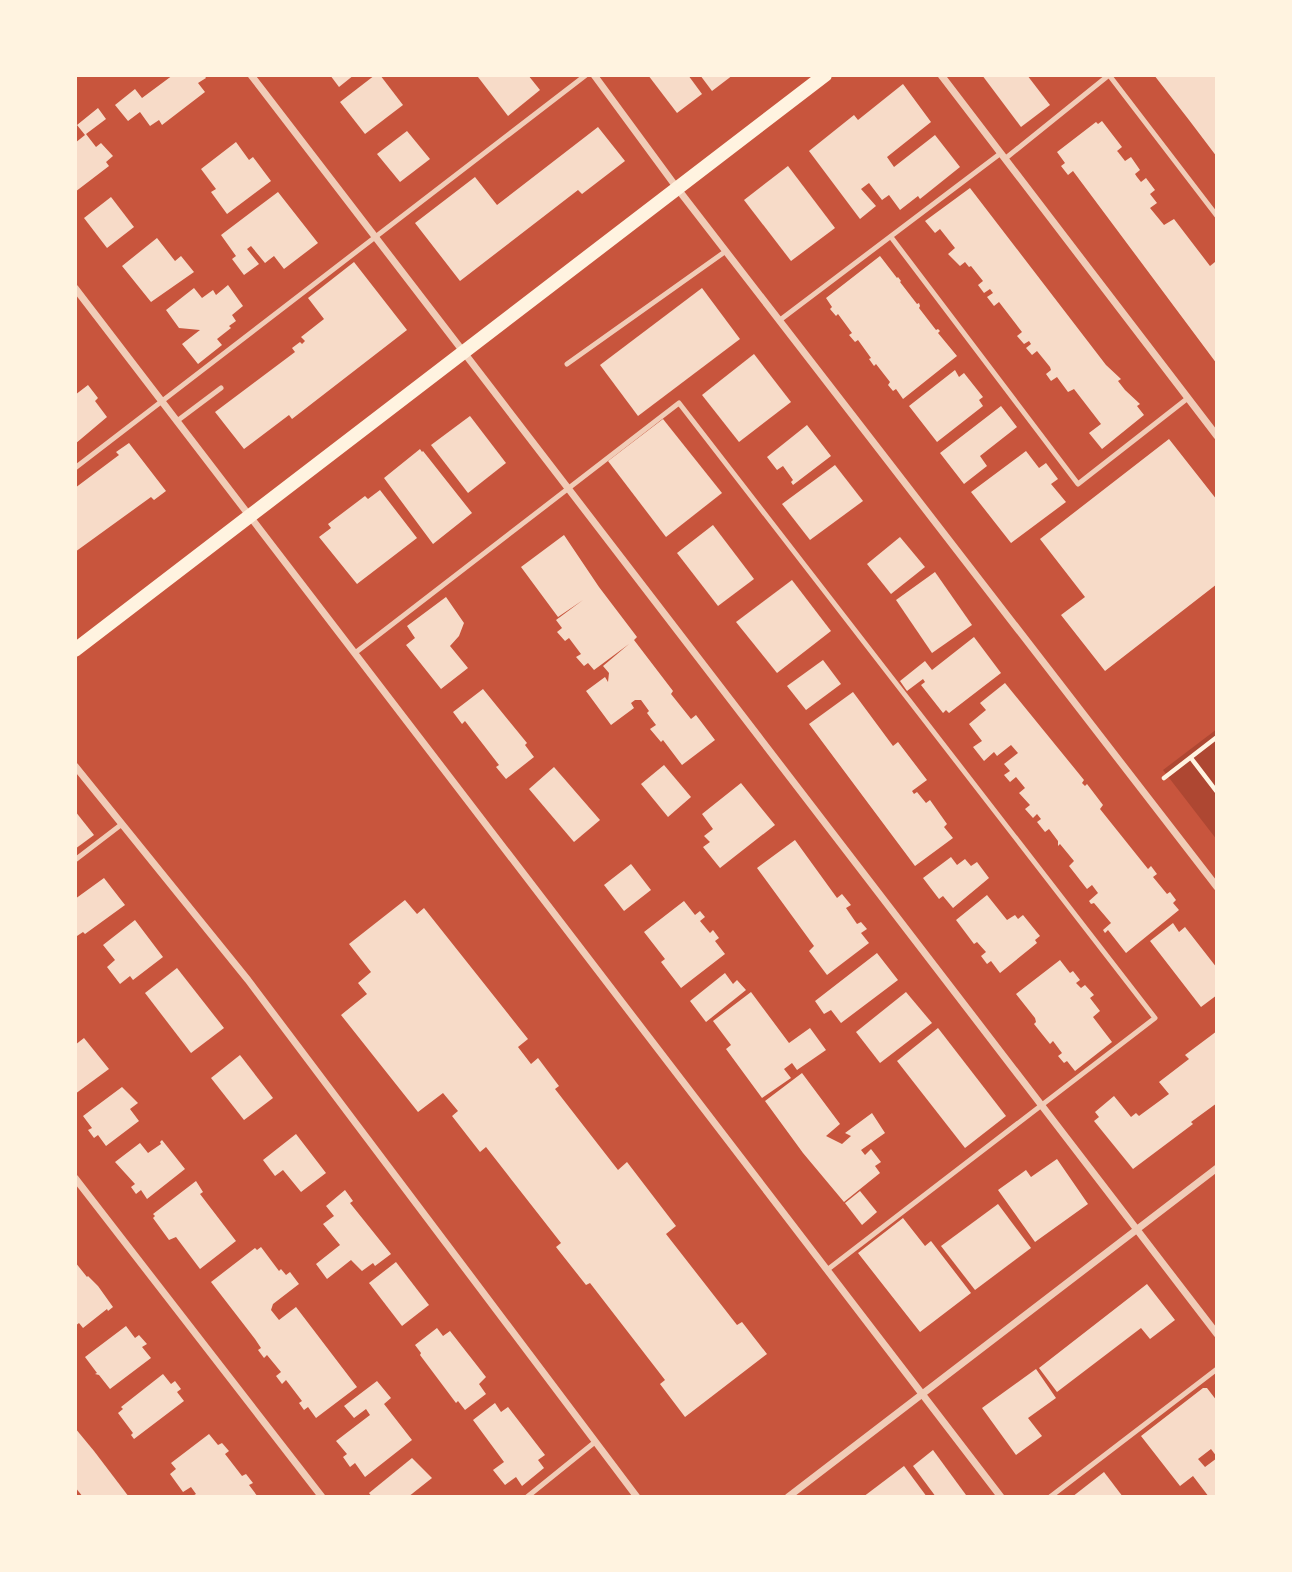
<svg xmlns="http://www.w3.org/2000/svg" width="1292" height="1572" font-family="'Fira Sans Condensed',sans-serif">
<style>
.green{fill:#ae4732}
.building{fill:#f7dbc8}
.lines{fill:none;stroke-linecap:round;stroke-linejoin:round}
.path{stroke:#fff3e0;stroke-width:4.5}
.service{stroke:#f1ccb7;stroke-width:5}
.minor{stroke:#f1ccb7;stroke-width:7}
.secondary{stroke:#fff3e0;stroke-width:14}
</style>
<rect width="100%" height="100%" fill="#c8553d"/>
<path class="green" d="M1217,729V840L1163,770Z"/>
<g class="building">
<path d="M173,75H204L206,78L198,83L205,92L162,125L159,120L150,126L140,112L128,121L115,105L135,89L142,98Z"/>
<path d="M330,75H354L339,87Z"/>
<path d="M375,75H380L403,105L365,134L340,102Z"/>
<path d="M480,75H528L540,90L508,116L478,77Z"/>
<path d="M648,75H688L702,94L677,113Z"/>
<path d="M700,75H733L712,91Z"/>
<path d="M982,75H1027L1050,105L1021,127Z"/>
<path d="M1154,75H1217V157L1189,120Z"/>
<path d="M903,84L931,122L887,157L894,167L935,135L960,167L920,199L918,196L900,210L889,195L882,200L869,183L861,189L876,206L860,219L809,151L854,115L858,120Z"/>
<path d="M98,108L106,119L86,134L96,147L101,143L113,156L106,162L109,166L75,192V143L85,135L77,125Z"/>
<path d="M1102,121L1122,147L1117,151L1118,152L1125,161L1131,157L1140,170L1135,174L1137,177L1141,182L1146,178L1155,190L1150,194L1157,203L1150,208L1164,225L1174,219L1210,266L1215,262L1217,264V364L1073,171L1068,175L1061,166L1065,163L1057,152L1096,122L1098,124Z"/>
<path d="M598,127L625,161L582,194L578,190L460,281L415,223L475,177L497,205Z"/>
<path d="M407,131L430,159L400,182L377,154Z"/>
<path d="M236,142L249,160L253,157L271,181L227,214L211,192L216,189L201,169Z"/>
<path d="M788,166L835,228L791,261L744,200Z"/>
<path d="M970,188L1106,365L1121,379L1118,381L1125,390L1140,404L1137,406L1144,415L1102,449L1089,433L1101,424L1074,389L1068,392L1057,377L1051,381L1046,374L1051,370L1050,367L1037,351L1032,355L1026,348L1031,344L1029,341L1024,344L1017,336L1022,332L999,302L994,306L987,297L993,293L990,289L984,293L978,285L983,281L971,266L969,267L965,262L960,266L948,254L955,248L940,229L935,233L925,221Z"/>
<path d="M278,192L318,243L284,269L274,256L265,263L251,246L247,249L259,264L244,275L232,259L236,256L221,235Z"/>
<path d="M111,197L134,227L107,248L84,218Z"/>
<path d="M157,238L175,261L181,256L194,272L151,302L122,266Z"/>
<path d="M880,256L897,278L898,277L901,281L900,282L917,304L919,303L920,306L919,308L936,330L938,329L940,331L938,333L957,356L903,399L896,389L893,391L888,385L890,382L876,364L874,366L869,359L871,358L858,340L855,342L849,335L852,333L838,314L836,316L830,309L832,307L826,298Z"/>
<path d="M354,262L407,330L292,419L289,415L244,449L215,412L295,352L292,348L300,342L302,344L305,341L301,337L324,319L308,298Z"/>
<path d="M228,285L243,306L232,315L236,321L229,326L231,328L217,339L222,345L198,364L182,344L200,330L179,328L166,310L194,288L202,298L213,290L216,295Z"/>
<path d="M702,288L740,339L638,416L600,365Z"/>
<path d="M754,354L791,402L739,442L702,395Z"/>
<path d="M955,370L959,377L964,373L983,397L979,400L983,406L937,442L909,406Z"/>
<path d="M88,385L98,398L95,401L107,417L75,444V395Z"/>
<path d="M1001,406L1017,427L980,456L987,466L964,484L940,453Z"/>
<path d="M470,416L506,463L468,493L431,445Z"/>
<path d="M663,419L722,493L666,537L608,461Z"/>
<path d="M807,425L831,456L793,485L791,482L793,480L783,466L777,470L767,457Z"/>
<path d="M1169,439L1217,500V584L1105,671L1061,615L1085,597L1040,539Z"/>
<path d="M129,443L166,491L154,500L151,497L75,552V488L119,455L116,452Z"/>
<path d="M420,449L422,452L423,451L472,513L433,544L384,478Z"/>
<path d="M1026,451L1039,468L1046,463L1058,479L1051,484L1066,502L1011,543L971,492Z"/>
<path d="M835,465L863,501L810,540L782,504Z"/>
<path d="M380,490L417,538L357,584L319,537L331,528L328,524L365,496L368,499Z"/>
<path d="M713,525L754,579L718,606L677,553Z"/>
<path d="M564,535L599,587L637,637L634,640L673,691L671,694L691,719L696,715L715,740L682,765L663,740L661,742L650,729L656,725L647,713L649,711L641,700H635L631,703L634,708L611,725L586,691L605,677L608,682L609,673L603,666L629,644L594,670L588,663L584,666L576,657L581,654L569,638L565,641L557,632L562,628L556,620L583,600L558,617L521,567Z"/>
<path d="M900,537L925,567L891,594L867,564Z"/>
<path d="M935,572L972,625L932,653L896,600Z"/>
<path d="M792,580L831,631L777,673L736,622Z"/>
<path d="M446,597L464,623L459,636L450,646L468,668L441,689L406,645L415,638L407,626Z"/>
<path d="M974,637L1001,673L949,713L946,710L943,713L921,685L925,682L923,679L907,691L900,681L925,661L932,670Z"/>
<path d="M823,660L841,684L806,710L787,686Z"/>
<path d="M1005,683L1084,780L1082,783L1085,786L1087,784L1103,805L1100,809L1148,869L1151,866L1157,874L1153,877L1167,894L1170,892L1176,900L1173,903L1179,910L1126,953L1108,930L1105,933L1103,930L1111,923L1094,903L1091,904L1089,901L1098,893L1092,885L1087,889L1069,866L1074,861L1060,844L1058,846V841L1049,829L1045,832L1037,822L1041,819L1037,814L1033,818L1025,809L1030,805L1019,793L1025,788L1016,777L1010,782L1004,775L1010,771L1004,764L1018,753L1011,745L997,756L994,752L984,761L973,747L982,741L969,724L986,710L980,703Z"/>
<path d="M483,689L527,743L525,745L534,757L506,779L496,767L499,765L465,721L462,724L453,712Z"/>
<path d="M853,692L893,746L898,742L927,780L912,791L914,794L917,792L926,803L930,800L947,824L944,827L953,838L915,866L809,724Z"/>
<path d="M664,765L691,797L668,817L641,784Z"/>
<path d="M554,767L600,820L574,842L529,789Z"/>
<path d="M741,783L775,825L720,868L703,847L710,842L704,836L713,829L702,814Z"/>
<path d="M75,811L94,835L75,849Z"/>
<path d="M795,840L837,898L842,894L851,905L846,908L857,924L861,922L867,929L861,933L869,943L827,975L809,951L814,946L757,868Z"/>
<path d="M951,857L957,865L965,859L971,866L977,862L989,878L953,908L943,896L939,899L923,878Z"/>
<path d="M631,864L651,890L624,911L604,885Z"/>
<path d="M104,878L125,905L85,934L83,932L77,936L75,933V899Z"/>
<path d="M987,895L1007,920L1015,915L1018,919L1023,915L1040,936L1035,940L1037,943L1000,973L991,961L987,964L981,956L986,952L977,942L974,944L956,920Z"/>
<path d="M405,900L417,914L424,908L528,1039L518,1047L531,1064L538,1058L559,1086L555,1089L618,1170L627,1162L676,1226L666,1234L737,1325L742,1322L767,1354L685,1417L660,1384L665,1380L590,1283L586,1285L556,1247L561,1243L486,1147L480,1152L452,1116L458,1111L443,1093L418,1112L341,1015L367,994L358,983L371,972L349,944Z"/>
<path d="M684,901L695,915L700,911L705,917L700,921L710,933L713,930L719,938L715,941L725,954L681,988L661,962L665,959L644,932Z"/>
<path d="M135,920L163,957L133,980L130,976L120,984L107,967L115,960L103,945Z"/>
<path d="M1173,923L1179,932L1185,927L1217,968V995L1201,1007L1150,941Z"/>
<path d="M877,953L898,980L841,1023L831,1010L824,1014L815,1001Z"/>
<path d="M1060,960L1070,973L1073,971L1080,980L1076,983L1081,988L1085,985L1094,995L1090,998L1100,1011L1093,1017L1112,1042L1075,1071L1067,1061L1064,1063L1058,1056L1062,1053L1053,1041L1050,1044L1034,1024L1036,1022L1035,1018L1016,994Z"/>
<path d="M177,968L224,1028L191,1053L145,993Z"/>
<path d="M725,973L733,984L737,980L746,990L706,1022L690,1001Z"/>
<path d="M751,992L789,1043L810,1028L826,1050L797,1070L792,1063L784,1069L791,1078L762,1098L726,1049L731,1045L713,1021Z"/>
<path d="M906,992L932,1023L880,1063L856,1032Z"/>
<path d="M938,1028L1006,1116L965,1148L897,1061Z"/>
<path d="M1217,1031V1103L1191,1122L1193,1124L1133,1169L1094,1121L1099,1117L1095,1112L1114,1096L1131,1117L1136,1113L1139,1116L1169,1094L1159,1082L1189,1059L1185,1055Z"/>
<path d="M84,1038L109,1069L75,1094V1045Z"/>
<path d="M240,1055L273,1098L244,1120L211,1078Z"/>
<path d="M802,1073L840,1124L826,1136L842,1144L851,1136L845,1133L872,1113L885,1133L861,1150L865,1155L871,1149L881,1162L875,1166L880,1173L844,1202L803,1153L765,1101Z"/>
<path d="M122,1087L138,1103L130,1109L139,1121L106,1146L98,1135L94,1138L88,1130L92,1128L83,1116Z"/>
<path d="M296,1134L326,1173L301,1192L283,1170L275,1176L263,1160Z"/>
<path d="M162,1140L185,1169L147,1199L141,1190L136,1194L131,1187L135,1184L115,1162L140,1143L148,1153L161,1144L160,1142Z"/>
<path d="M1057,1159L1088,1204L1035,1242L998,1190L1026,1170L1031,1177Z"/>
<path d="M196,1181L203,1192L200,1194L236,1241L200,1269L176,1237L169,1240L153,1218L155,1216L153,1214Z"/>
<path d="M345,1190L353,1201L350,1203L391,1254L375,1266L373,1263L362,1271L351,1260L327,1279L316,1264L340,1245L323,1224L334,1216L326,1206Z"/>
<path d="M860,1191L877,1212L862,1225L845,1203Z"/>
<path d="M998,1204L1031,1248L975,1290L941,1246Z"/>
<path d="M903,1218L925,1246L931,1241L971,1293L920,1332L858,1253Z"/>
<path d="M261,1247L279,1271L281,1269L286,1275L290,1272L299,1284L273,1304L271,1310L279,1320L296,1307L357,1387L316,1418L308,1407L304,1410L299,1403L302,1401L286,1380L282,1384L276,1376L281,1372L267,1355L264,1358L258,1350L261,1348L255,1339L211,1282L255,1248L257,1250Z"/>
<path d="M75,1262L87,1277L88,1276L98,1286L113,1307L108,1311L107,1309L83,1328L79,1323L75,1326Z"/>
<path d="M396,1262L429,1305L402,1326L369,1283Z"/>
<path d="M1147,1284L1175,1320L1150,1339L1141,1328L1057,1392L1039,1368Z"/>
<path d="M126,1326L135,1338L139,1335L147,1344L142,1347L151,1358L110,1389L99,1375L95,1374L97,1373L85,1357Z"/>
<path d="M437,1328L443,1336L450,1331L486,1377L479,1384L486,1394L465,1410L458,1401L456,1403L420,1355L421,1353L415,1345Z"/>
<path d="M1036,1369L1056,1398L1028,1418L1042,1436L1016,1455L982,1408Z"/>
<path d="M163,1374L171,1384L175,1381L181,1389L177,1392L184,1401L134,1439L131,1435L133,1433L118,1413L123,1409L121,1407Z"/>
<path d="M377,1381L391,1398L384,1404L412,1440L365,1477L355,1463L350,1467L343,1457L347,1454L336,1441L370,1415L366,1409L354,1418L344,1406Z"/>
<path d="M1203,1388H1207L1217,1401V1457L1211,1449L1198,1459L1205,1467L1217,1458V1497H1209L1193,1476L1180,1486L1141,1436Z"/>
<path d="M495,1403L501,1412L508,1407L545,1455L538,1460L544,1468L522,1486L516,1477L505,1485L493,1470L504,1462L473,1420Z"/>
<path d="M75,1428L94,1451L129,1497H83L75,1487Z"/>
<path d="M209,1434L218,1445L222,1443L229,1451L225,1454L242,1476L246,1474L253,1483L249,1485L258,1497H191L196,1494L191,1487L183,1492L170,1474L176,1469L171,1463Z"/>
<path d="M933,1450L966,1495L963,1497H936L913,1466Z"/>
<path d="M412,1458L432,1478L408,1497H372L369,1493Z"/>
<path d="M904,1466L927,1497H863Z"/>
<path d="M1104,1472L1123,1497H1072Z"/>
</g>
<g class="lines">
<g class="path">
<path d="M1191,758L1217,792"/>
<path d="M1164,778L1217,737"/>
</g>
<g class="service">
<path d="M1006,158L1109,75L1217,216"/>
<path d="M891,237L1078,484L1188,398"/>
<path d="M780,320L1001,153"/>
<path d="M567,364L726,251"/>
<path d="M177,421L221,388"/>
<path d="M75,468L586,75"/>
<path d="M355,653L679,403L1155,1018L827,1270"/>
<path d="M75,860L122,824"/>
<path d="M527,1497L595,1442"/>
<path d="M1050,1497L1217,1369"/>
</g>
<g class="minor">
<path d="M251,75L1217,1334"/>
<path d="M594,75L677,188L1217,887"/>
<path d="M941,75L1217,436"/>
<path d="M75,288L1001,1497"/>
<path d="M75,766L248,980L637,1497"/>
<path d="M75,1178L322,1497"/>
<path d="M788,1497L1217,1168"/>
</g>
<path class="secondary" d="M75,650L825,75"/>
</g>
<rect width="1292" height="1572" fill="none" stroke="#fff3e0" stroke-width="154"/>
</svg>
